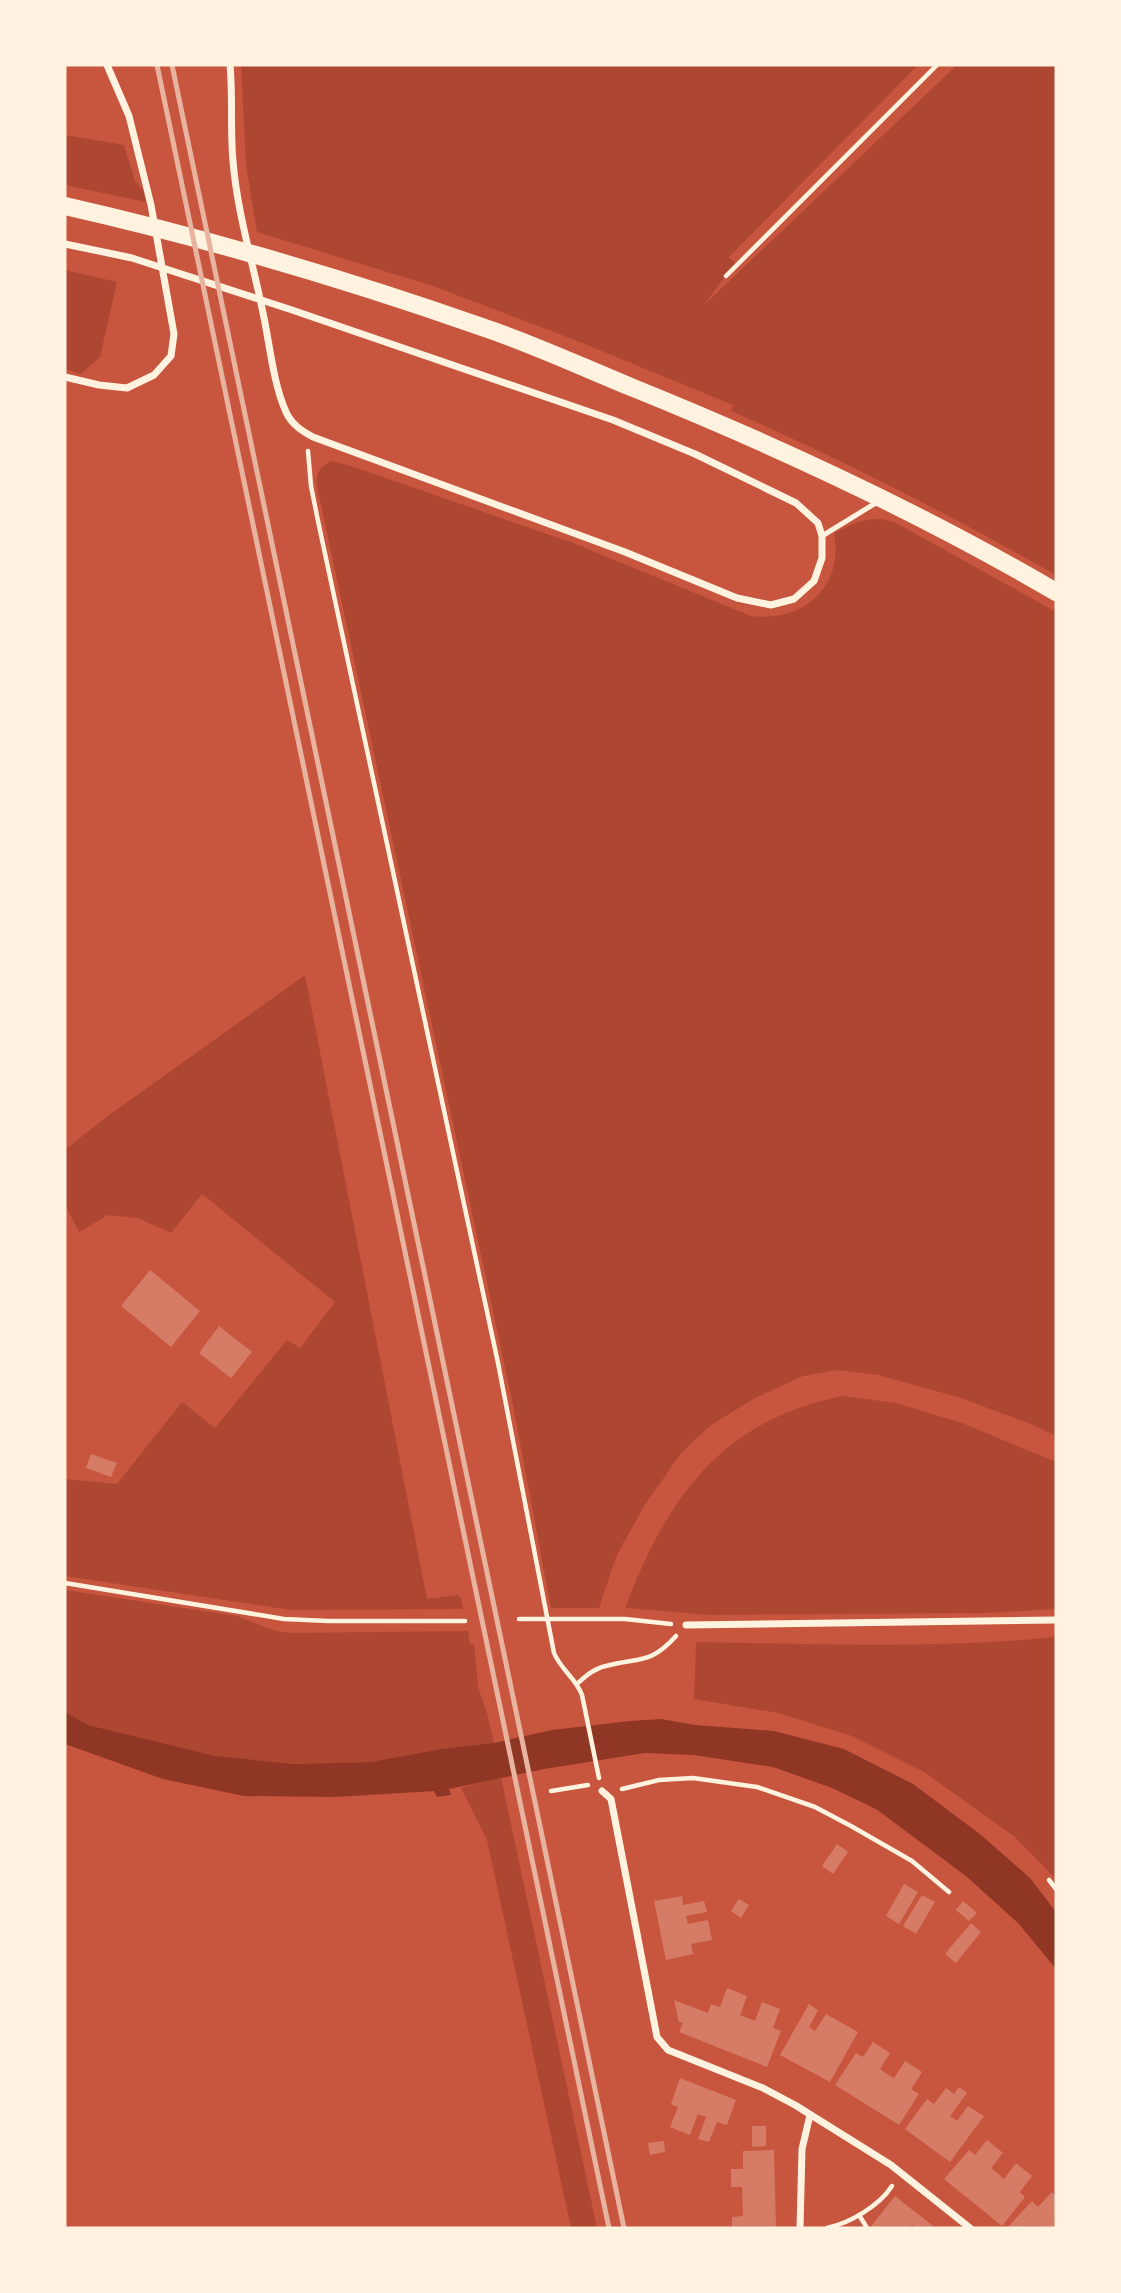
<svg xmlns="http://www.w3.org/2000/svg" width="1121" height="2293" font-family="Barlow,sans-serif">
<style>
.green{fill:#ae4732}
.water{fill:#8f3625}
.building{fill:#d67c66}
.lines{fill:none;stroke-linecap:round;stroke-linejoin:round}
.path{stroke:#fff3e0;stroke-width:4.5}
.service{stroke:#fff3e0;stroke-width:5}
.minor{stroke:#fff3e0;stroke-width:7}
.primary{stroke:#fff3e0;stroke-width:18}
.rail{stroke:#e9b49f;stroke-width:5}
</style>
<rect width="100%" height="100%" fill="#c8553d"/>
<g class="green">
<path d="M241,65H918L729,257L735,263L703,306L957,65H1056V575C950,515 842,459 731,411L733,405L580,342L433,286L257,232L246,165Z"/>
<path d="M65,135L124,145L135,181L143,190L146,202L65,185Z"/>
<path d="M65,270L117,282L100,357L81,374L65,369Z"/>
<path d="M331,461L351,466L573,543L751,616C804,622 844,587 834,533C856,522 874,513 898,524L1056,612V1436L1031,1424L958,1397L878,1375L837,1370L803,1376L755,1398L711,1425L682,1452L646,1503L617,1555L599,1608H551L512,1400L317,486C315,473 320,467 331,461Z"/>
<path d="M305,975L427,1599L458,1595L461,1598L463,1609L291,1610L65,1576V1479L117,1484L182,1402L215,1428L287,1340L300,1348L335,1302L202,1194L171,1233L138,1218L108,1215L79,1232L65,1205V1150L105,1118Z"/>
<path d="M843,1396L896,1403L962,1423L1056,1462V1609L986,1613L710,1615L625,1608C667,1498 721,1420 843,1396Z"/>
<path d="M65,1590L237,1616L272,1630L290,1633L468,1631L470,1644H474L478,1687L487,1713L494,1743L441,1749L371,1762L294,1764L216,1756L88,1725L65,1712Z"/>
<path d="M1056,1637V1879L1015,1837L924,1772L852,1736L778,1713L694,1699L696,1642C816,1644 936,1649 1056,1637Z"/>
<path d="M501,1777L597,2228H571L487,1840L461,1788Z"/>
</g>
<path class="water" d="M65,1712L88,1725L216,1756L294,1764L371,1762L441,1749L494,1743L552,1730L630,1721L661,1719L695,1725L774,1731L844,1749L913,1784L981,1835L1030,1878L1056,1912V1969L1019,1924L966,1876L876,1809L832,1788L773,1767L694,1755L645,1753L544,1769L449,1789L451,1795L437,1797L434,1791L335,1797L244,1796L163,1779L65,1744Z"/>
<g class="building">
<path d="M150,1270L200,1311L171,1347L121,1306Z"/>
<path d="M219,1326L252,1352L231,1378L199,1353Z"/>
<path d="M91,1454L117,1463L111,1477L86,1468Z"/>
<path d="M837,1844L848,1852L833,1874L822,1866Z"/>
<path d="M904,1884L918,1892L899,1924L886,1916Z"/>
<path d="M922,1895L935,1902L916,1934L903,1926Z"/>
<path d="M682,1896L683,1905L704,1901L707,1912L686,1916L688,1924L708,1920L712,1940L691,1944L693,1954L666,1960L654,1901Z"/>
<path d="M739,1899L749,1905L741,1918L731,1911Z"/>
<path d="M963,1901L977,1913L969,1921L956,1910Z"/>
<path d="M971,1923L981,1932L956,1963L945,1954Z"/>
<path d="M727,1988L747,1996L740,2015L755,2021L762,2002L780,2009L773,2028L781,2031L767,2067L679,2032L683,2023L679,2022L674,2000L708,2013L711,2004L720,2007Z"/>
<path d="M809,2004L818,2010L809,2027L815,2031L826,2014L858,2032L830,2082L780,2055Z"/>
<path d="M873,2042L890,2053L880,2069L887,2074L894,2078L905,2061L922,2072L911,2089L919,2094L899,2125L835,2085L856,2053L863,2057Z"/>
<path d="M680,2078L736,2100L727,2125L717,2122L709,2142L698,2139L706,2117L698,2114L690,2135L670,2127L678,2107L671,2104Z"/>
<path d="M959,2087L967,2093L950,2116L957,2121L968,2106L984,2116L950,2162L905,2129L927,2099L934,2104L946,2088L954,2094Z"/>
<path d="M752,2126H766V2146L752,2147Z"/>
<path d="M987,2140L1003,2153L991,2168L1004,2179L1016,2163L1032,2176L1020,2192L1025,2197L1002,2226L944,2179L969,2150L975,2155Z"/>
<path d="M664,2141L665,2152L650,2155L648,2143Z"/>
<path d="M774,2150L776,2228H732V2217L743,2216L742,2187H731V2169H743V2151Z"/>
<path d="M1052,2192L1056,2196V2217L1054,2219L1056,2228H1007L1032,2201L1038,2207Z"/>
<path d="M895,2196L933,2226L931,2228H916L912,2225L909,2228H870Z"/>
</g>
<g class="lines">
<g class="path">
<path d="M726,276L937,65"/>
<path d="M308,451L311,486L318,521L498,1363L554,1653C561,1670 576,1678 582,1695L599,1778"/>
<path d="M65,1583L284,1619L328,1621H465"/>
<path d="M519,1619H625L671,1624"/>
<path d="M578,1683C586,1676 595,1668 606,1666C639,1657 650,1665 676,1636"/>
<path d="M622,1789L659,1780L693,1778L757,1787L815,1807L851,1826L912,1861L949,1892"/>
<path d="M551,1791L588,1785"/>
<path d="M1049,1880L1056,1889"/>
<path d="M859,2215L867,2228"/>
<path d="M827,2228C850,2223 879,2206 892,2186"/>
</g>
<path class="service" d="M822,536L879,501"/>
<g class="minor">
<path d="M65,244L132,258L292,310L613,420L695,454L796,503L818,523L822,536V558L814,581L794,599L771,605L737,598L625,552L313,437C302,431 292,425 286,412C273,383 270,345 263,313C253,263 237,212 233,161C230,129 233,97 230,65"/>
<path d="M65,377L99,385L127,388L154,375L171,356L174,334L151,205L129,116L107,65"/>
<path d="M686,1625L1056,1620"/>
<path d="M602,1791L611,1799L657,2037L668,2050L763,2088L795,2105L891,2165L970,2228"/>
<path d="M800,2228L802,2149L810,2115"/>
</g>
<path class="primary" d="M65,206C206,238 345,279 482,327C533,344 582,367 631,387C777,446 921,513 1056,592"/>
<g class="rail">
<path d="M157,65L609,2228"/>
<path d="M172,65L624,2228"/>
</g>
</g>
<rect width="1121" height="2293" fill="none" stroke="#fff3e0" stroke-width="133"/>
</svg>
